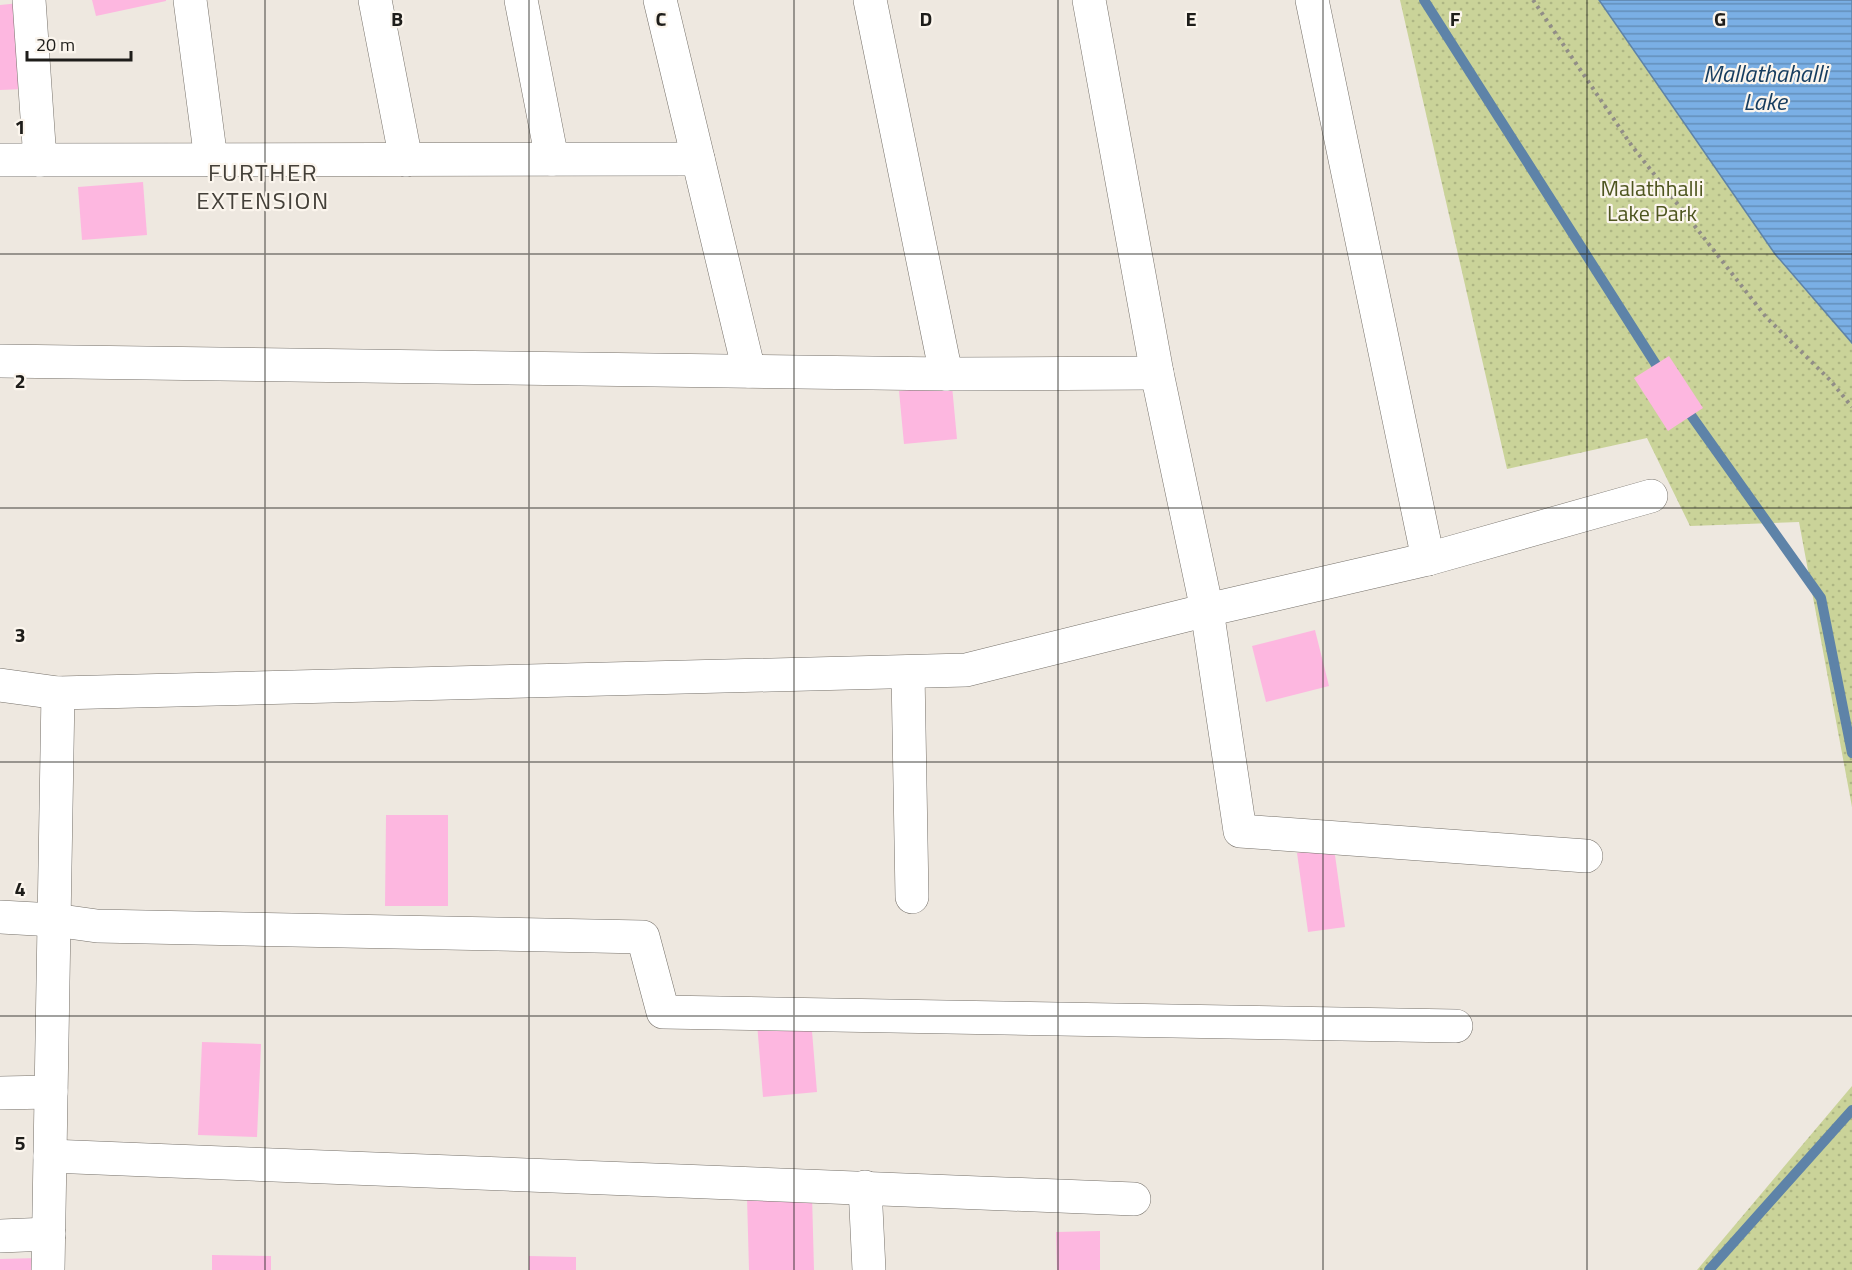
<svg xmlns="http://www.w3.org/2000/svg" width="1852" height="1270" font-family="'Titillium Web',sans-serif">
<style>
.grass{fill:url(#grass-dots)}
.water{fill:url(#water-rules);stroke:#5e83a8;stroke-width:1.5}
.lines{fill:none;stroke-linecap:round;stroke-linejoin:round}
.stream{stroke:#5e83a8;stroke-width:10}
.building{fill:#fdb7e0}
.street-casing{stroke:#76716a;stroke-width:34}
.path{stroke:#918d87;stroke-width:4;stroke-dasharray:3 4.5;stroke-linecap:butt}
.street{stroke:#fff;stroke-width:33}
.grid{fill:none;stroke:#1e1d1a;stroke-width:1.5;stroke-opacity:0.55}
.labels{text-anchor:middle;dominant-baseline:central;stroke-width:4.5;stroke-linejoin:round;paint-order:stroke}
.park-label{font-size:22px;fill:#4e551f;stroke:#fbf5ed}
.water-label{font-size:24px;font-style:italic;fill:#153c5f;stroke:#fbf5ed}
.neighbourhood-label{font-size:24px;letter-spacing:1.5px;fill:#444039;stroke:#fbf5ed}
.grid-label{font-size:20px;text-anchor:middle;font-weight:bold;fill:#1e1d1a;stroke:#fbf5ed;stroke-width:4.5;stroke-linejoin:round;paint-order:stroke}
</style>
<defs>
<pattern id="grass-dots" width="8" height="8" patternUnits="userSpaceOnUse" patternTransform="scale(1.5)"><rect width="8" height="8" fill="#cad399"/><path d="M2 2h.1M6 6h.1" fill="none" stroke="#adb583" stroke-width="1.8" stroke-linecap="round"/></pattern>
<pattern id="water-rules" width="6" height="5" patternUnits="userSpaceOnUse" patternTransform="scale(1.5)"><rect width="6" height="5" fill="#7aafe5"/><path d="M0 2.5h6" fill="none" stroke="#638eb9"/></pattern>
</defs>
<rect width="100%" height="100%" fill="#eee8e0"/>
<g class="grass">
<path d="M1400,0H1852V807L1799,522L1690,526L1647,438L1507,469Z"/>
<path d="M1852,1086V1270H1697Z"/>
</g>
<path class="water" d="M1599,0H1852V343L1775,254Z"/>
<g class="lines">
<g class="stream">
<path d="M1424,0L1662,374"/>
<path d="M1683,404L1821,598L1852,753"/>
<path d="M1709,1270L1852,1110"/>
</g>
</g>
<g class="building">
<path d="M92,0H166V1L96,16Z"/>
<path d="M20,3L25,89L0,90V5Z"/>
<path d="M143,182L147,235L82,240L78,187Z"/>
<path d="M1669,356L1703,408L1668,431L1634,378Z"/>
<path d="M952,386L957,439L904,444L899,391Z"/>
<path d="M1315,630L1329,686L1266,702L1252,646Z"/>
<path d="M386,815H448V906H385Z"/>
<path d="M1334,848L1345,927L1308,932L1297,853Z"/>
<path d="M811,1019L817,1092L763,1097L757,1023Z"/>
<path d="M202,1042L261,1044L257,1137L198,1135Z"/>
<path d="M812,1195L814,1270H749L747,1197Z"/>
<path d="M1100,1231V1270H1057L1056,1232Z"/>
<path d="M212,1255L271,1256V1270H212Z"/>
<path d="M529,1256L576,1257V1270H529Z"/>
<path d="M39,1258V1270H0V1259Z"/>
</g>
<g class="lines">
<g class="street-casing">
<g id="street">
<path d="M29,0L40,160"/>
<path d="M190,0L211,160"/>
<path d="M375,0L406,160"/>
<path d="M521,0L552,159"/>
<path d="M660,0L749,371"/>
<path d="M870,0L946,374"/>
<path d="M1089,0L1157,373L1207,610L1240,831L1586,856"/>
<path d="M1312,0L1428,559"/>
<path d="M0,160L698,159"/>
<path d="M0,361L946,374L1157,373"/>
<path d="M908,672L912,897"/>
<path d="M0,685L58,693L966,670L1207,610L1428,559L1651,496"/>
<path d="M0,917L54,920L97,926L643,937L663,1012L1456,1026"/>
<path d="M0,1093L51,1092"/>
<path d="M50,1156C411,1171 772,1182 1134,1199"/>
<path d="M865,1187L869,1270"/>
<path d="M0,1236L49,1234"/>
<path d="M48,1270L58,693"/>
</g>
</g>
<path class="path" d="M1533,0L1632,146L1766,317L1830,380L1852,407"/>
<use href="#street" class="street"/>
</g>
<path class="grid" d="M265,0V1270M529,0V1270M794,0V1270M1058,0V1270M1323,0V1270M1587,0V1270M0,254H1852M0,508H1852M0,762H1852M0,1016H1852"/>
<g class="labels">
<g class="park-label">
<text x="1652" y="188">Malathhalli<tspan x="1652" dy="25">Lake Park</tspan></text>
</g>
<g class="water-label">
<text x="1765" y="73">Mallathahalli<tspan x="1765" dy="28">Lake</tspan></text>
</g>
<g class="neighbourhood-label">
<text x="263" y="172">FURTHER<tspan x="263" dy="28">EXTENSION</tspan></text>
</g>
</g>
<g class="grid-label">
<text x="397" y="26">B</text>
<text x="661" y="26">C</text>
<text x="926" y="26">D</text>
<text x="1191" y="26">E</text>
<text x="1455" y="26">F</text>
<text x="1720" y="26">G</text>
<text x="20" y="134">1</text>
<text x="20" y="388">2</text>
<text x="20" y="642">3</text>
<text x="20" y="896">4</text>
<text x="20" y="1150">5</text>
</g>
<path d="M27 51v9h104v-9" fill="none" stroke="#1e1d1a" stroke-width="3"/>
<text x="36" y="51" font-size="18" fill="#1e1d1a" stroke="#fbf5ed" stroke-width="4.5" paint-order="stroke">20 m</text>
</svg>
